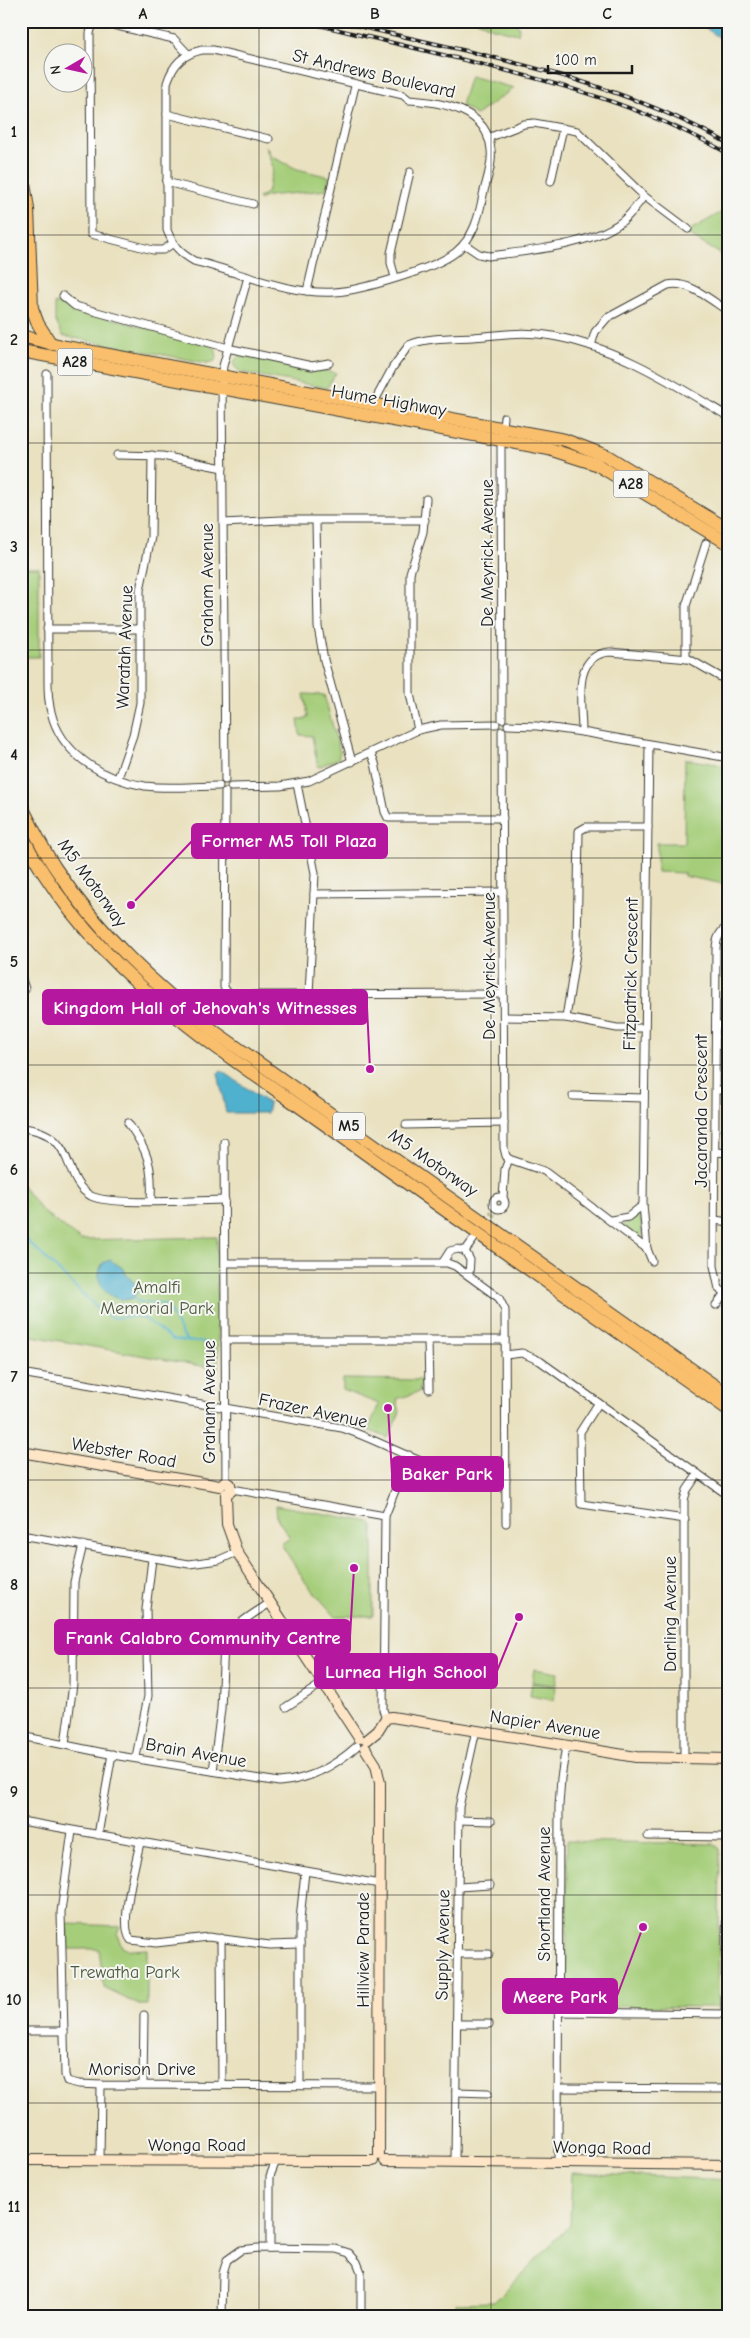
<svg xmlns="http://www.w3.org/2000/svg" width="750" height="2338" font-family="'Comic Neue',sans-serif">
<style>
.green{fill:#a6ce7a;stroke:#61754b}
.water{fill:#50b1ce;stroke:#366675}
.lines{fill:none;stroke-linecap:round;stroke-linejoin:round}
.stream{stroke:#50b1ce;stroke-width:2}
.street-tunnel{stroke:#c0ba9e;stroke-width:7;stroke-dasharray:7 3.5;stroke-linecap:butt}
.street-casing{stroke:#3b3a34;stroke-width:9}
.secondary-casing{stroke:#3b3a34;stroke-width:12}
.highway-casing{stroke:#3b3a34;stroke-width:14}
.street{stroke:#fff;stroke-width:7}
.secondary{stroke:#fde5c5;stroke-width:10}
.highway{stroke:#f9bf6d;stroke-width:12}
.rail-casing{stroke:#1c1c1c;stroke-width:4}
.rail{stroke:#f6f6f2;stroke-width:2;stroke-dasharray:5.5;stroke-linecap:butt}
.grid{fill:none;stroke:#1c1c1c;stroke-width:1;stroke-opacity:0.55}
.labels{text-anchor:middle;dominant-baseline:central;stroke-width:4;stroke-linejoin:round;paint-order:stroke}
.shield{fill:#f6f6f2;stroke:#5d5d5c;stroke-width:1}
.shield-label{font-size:16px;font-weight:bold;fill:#1c1c1c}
.street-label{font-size:18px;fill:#1c1c1c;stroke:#f6f6f2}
.park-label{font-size:18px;fill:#4c5a3d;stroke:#f6f6f2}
.leader{fill:none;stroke:#b5179e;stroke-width:2}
.callout-dot{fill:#b5179e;stroke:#f6f6f2;stroke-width:2}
.callout{fill:#b5179e;stroke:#b5179e;stroke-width:2}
.callout-label{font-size:19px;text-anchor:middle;font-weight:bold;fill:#fff}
.neatline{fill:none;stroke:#1c1c1c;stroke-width:2}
.grid-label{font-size:16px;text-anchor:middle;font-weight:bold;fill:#1c1c1c}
</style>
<rect width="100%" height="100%" fill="#f6f6f2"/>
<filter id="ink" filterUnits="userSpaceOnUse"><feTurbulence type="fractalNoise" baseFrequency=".02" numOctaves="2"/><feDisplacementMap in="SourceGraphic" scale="10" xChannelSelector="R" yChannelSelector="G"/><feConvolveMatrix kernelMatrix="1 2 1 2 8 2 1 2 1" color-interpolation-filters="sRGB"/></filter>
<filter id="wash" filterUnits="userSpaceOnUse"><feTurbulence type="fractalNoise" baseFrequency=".0096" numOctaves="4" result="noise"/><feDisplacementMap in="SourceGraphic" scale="20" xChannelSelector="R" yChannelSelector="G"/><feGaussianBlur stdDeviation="1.12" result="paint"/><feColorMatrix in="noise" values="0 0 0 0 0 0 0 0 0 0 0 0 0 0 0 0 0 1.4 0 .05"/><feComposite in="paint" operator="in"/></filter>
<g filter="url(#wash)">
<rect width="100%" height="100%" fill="#e9e1bf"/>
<g class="green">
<path d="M477,21H515L519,28L518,34L493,28Z"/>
<path d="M470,76L514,88L476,115L461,105Z"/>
<path d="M265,145L272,157L297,169L330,177L326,190L268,196L259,200L258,198L267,193L273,168Z"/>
<path d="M729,208V259L685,233Z"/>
<path d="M55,303L212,346L215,348L217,356L215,361L207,363L63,336L55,320Z"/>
<path d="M240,355H244L336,373L327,388L240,372L234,366V361Z"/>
<rect x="21" y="567" width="18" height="90"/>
<path d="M304,694L324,695L340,752L338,759L318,767L312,736L300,735L298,719H305L308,717Z"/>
<path d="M685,759L729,766V885L684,876V873L657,872V843H684Z"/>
<path d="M21,1184L43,1212L81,1240L217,1237L218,1369L21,1334Z"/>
<path d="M638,1216H641L642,1241L622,1226Z"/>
<path d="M343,1379L422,1380L419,1392L397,1399L400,1412L388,1438L368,1430L379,1404L343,1390Z"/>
<path d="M276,1505L370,1522L373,1525V1616H335L306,1583L281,1544L290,1538L277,1518Z"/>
<path d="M534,1669L558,1673L556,1685L532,1682Z"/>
<path d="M532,1683L556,1687L554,1700L530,1696Z"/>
<path d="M567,1841L714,1844L720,1849L718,2007L566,2006Z"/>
<path d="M67,1924L120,1926L117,1935L122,1946L130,1950L147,1949V2005H139L104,1988L99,1949H68Z"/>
<path d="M572,2173L729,2180V2317H457L456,2303L494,2302L570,2225Z"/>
</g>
<g class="water">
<path d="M695,21H729V44Z"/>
<path d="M221,1070L269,1104L267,1113H226L218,1073Z"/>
<path d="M110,1260L124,1269L127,1276L138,1286C138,1315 84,1294 103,1263Z"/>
</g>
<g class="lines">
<g class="stream">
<path d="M21,1235L102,1312L112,1318L135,1316L145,1319L173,1340L212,1343"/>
<path d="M133,1298C144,1307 156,1299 167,1306L183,1336L189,1342"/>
</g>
</g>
</g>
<g filter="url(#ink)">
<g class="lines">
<path class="street-tunnel" d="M485,1224L493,1213"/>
<g class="street-casing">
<g id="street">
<path d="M94,21L90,33L91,234L153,250H163L172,244"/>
<path d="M95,21L174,39L188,54"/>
<path d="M138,31L140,21"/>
<path d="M202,50H213L403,95L409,100C441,102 488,109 491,150C493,165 486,181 483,195C479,216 474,237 456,252C435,269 362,290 335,292C287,295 240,272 194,261C180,253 173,246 167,230V83C173,64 183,54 202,50Z"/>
<path d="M167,114L269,139"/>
<path d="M488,138L524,124L534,123L577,131L644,196L688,229"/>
<path d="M551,181L563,128"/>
<path d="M166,182L253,204"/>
<path d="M464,244L479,254L489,256C527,251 599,245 627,217C633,211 639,203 644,196"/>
<path d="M395,277L391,263V253L410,172"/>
<path d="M307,291L355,86"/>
<path d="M63,296L75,306L232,349L312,366L329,363"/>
<path d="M591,346L595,332L607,318L668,285C689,280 712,301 729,312"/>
<path d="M47,374L48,677C48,691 48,705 53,719C66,758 107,780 145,786C169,789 195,786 219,786"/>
<path d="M372,406L393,367L409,345C427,337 454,338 473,337C497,335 522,331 546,335C614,345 671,382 729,417"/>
<path d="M117,455L162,456L223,468"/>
<path d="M316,521L318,627L324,660L352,762"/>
<path d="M223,523L281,520H425"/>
<path d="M47,629H140"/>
<path d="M686,659V606L706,543"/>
<path d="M502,719L501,447L504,417"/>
<path d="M508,725L537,726L582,732L729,758"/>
<path d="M418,730L410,694V573L423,532L426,499"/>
<path d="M502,731L504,1148L506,1156L509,1159"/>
<path d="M582,732C582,703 571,655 610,652L689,659L729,682"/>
<path d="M371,753L375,763L385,812L388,818H503"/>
<path d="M118,778L133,735L140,703V590L151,537L152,455"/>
<path d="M225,780L222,376L223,366L248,277"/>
<path d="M297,784L315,873L309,995"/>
<path d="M231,787L280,786L309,781L418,730L441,725L496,724"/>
<path d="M225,792L224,987L227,992L236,995L503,994"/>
<path d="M314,894L503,892"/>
<path d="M729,926C719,931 716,940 716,950L714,1266L719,1289L729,1295"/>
<path d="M21,976L25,989"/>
<path d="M504,1017L566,1018L617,1028H644"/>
<path d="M566,1018L577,947L579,831L586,827H648"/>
<path d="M716,1025H729"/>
<path d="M716,1090H729"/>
<path d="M573,1096L644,1098"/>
<path d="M128,1123C148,1151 153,1166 151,1201"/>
<path d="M406,1125L504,1123"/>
<path d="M21,1128C79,1132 60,1179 91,1196C111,1206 198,1200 225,1200"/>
<path d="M224,1142L226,1482"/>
<path d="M715,1152L729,1153"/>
<path d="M509,1159L544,1171L647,1249L652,1261"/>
<circle cx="499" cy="1203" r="6"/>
<path d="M503,1198L505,1169L509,1159"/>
<path d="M643,1205L647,1249"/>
<path d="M611,1220L628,1217L643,1205L649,744"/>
<path d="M715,1220L729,1222"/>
<path d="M465,1251L470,1260L469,1275"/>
<path d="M465,1251L474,1239"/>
<path d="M443,1262L450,1251L458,1249L465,1251"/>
<path d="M225,1263H447L455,1266L499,1298L505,1310L506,1523"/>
<path d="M716,1305L724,1294"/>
<path d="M225,1340H504"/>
<path d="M428,1340L429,1389"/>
<path d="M505,1355L522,1353L540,1361L729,1496"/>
<path d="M21,1373L342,1428C379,1440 416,1463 453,1472C470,1477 488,1478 506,1479"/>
<path d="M598,1404L580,1432L581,1504L685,1519"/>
<path d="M232,1489L385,1516"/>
<path d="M21,1535L189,1564L219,1560L237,1552"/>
<path d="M286,1707L323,1683"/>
<path d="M386,1718L383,1710L385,1516L409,1455"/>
<path d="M21,1736L119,1756L279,1782C308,1780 335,1766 357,1746"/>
<path d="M65,1744L73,1684L74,1582L83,1545"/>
<path d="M136,1757L148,1696L146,1609L152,1559"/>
<path d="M684,1758V1500L687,1490L698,1474"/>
<path d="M213,1771L221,1709L224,1643C234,1624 253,1614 270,1603"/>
<path d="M459,1820L491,1821"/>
<path d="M21,1821L380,1884"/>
<path d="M72,1831L61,1912L65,2075L67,2081L79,2084L101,2085L380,2086"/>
<path d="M98,1835L112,1754"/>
<path d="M648,1836L726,1837"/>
<path d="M140,1843C136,1861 118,1927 131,1940L156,1943L208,1937L270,1945L300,1944"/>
<path d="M458,1887L490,1885"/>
<path d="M221,1938L222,2084"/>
<path d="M458,1954H489"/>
<path d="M558,2012L728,2014"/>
<path d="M725,2014L729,1763"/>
<path d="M457,2024H489"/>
<path d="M21,2031H64"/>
<path d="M143,2084L144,2015"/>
<path d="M300,2085V1919L305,1872"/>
<path d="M558,2088L729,2089"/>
<path d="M456,2092L488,2093"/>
<path d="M100,2161L101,2085"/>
<path d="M455,2162L459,1807L476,1730"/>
<path d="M558,2163L559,1806L561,1778L566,1746"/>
<path d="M270,2248V2176L276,2161"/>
<path d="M222,2317L223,2273L227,2260L241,2250L258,2248L336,2249L349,2253L357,2262L361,2272V2317"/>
</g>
</g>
<g class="secondary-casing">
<g id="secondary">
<path d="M21,1452L220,1486"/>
<path d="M220,1486L224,1482L230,1484L231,1491L226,1494"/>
<path d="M226,1494L227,1524L237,1552L359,1738"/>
<path d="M367,1740L378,1731L386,1718L392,1717L636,1757L729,1759"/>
<path d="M365,1748L376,1765L380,1783L379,2155"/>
<path d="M21,2160L373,2161"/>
<path d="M385,2161L729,2165"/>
</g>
</g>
<g class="highway-casing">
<g id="highway">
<path d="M21,163L28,209L32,308L38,324L51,344"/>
<path d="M21,294L23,268"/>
<path d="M21,336L66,347L565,440L607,456L729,530"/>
<path d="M21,351L549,449L596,464L729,544"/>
<path d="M21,805C32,826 42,848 56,869C100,935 155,986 218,1034L729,1396"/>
<path d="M21,834C95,979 229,1054 355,1146C479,1235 604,1322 729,1410"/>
</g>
</g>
<use href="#street" class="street"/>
<use href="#secondary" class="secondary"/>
<use href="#highway" class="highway"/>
<g class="rail-casing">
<g id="rail">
<path d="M302,21C356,34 410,47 464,60C558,83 644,106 729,154"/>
<path d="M336,21C469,53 608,75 729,144"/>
</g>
</g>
<use href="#rail" class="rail"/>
</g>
</g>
<path class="grid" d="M259,21V2317M491,21V2317M21,235H729M21,443H729M21,650H729M21,858H729M21,1065H729M21,1273H729M21,1480H729M21,1688H729M21,1895H729M21,2103H729"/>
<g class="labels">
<g class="shield">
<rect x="57.5" y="348.5" width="35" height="27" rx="4"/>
<rect x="613.5" y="470.5" width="35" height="27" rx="4"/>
<rect x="333" y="1112.5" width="32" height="27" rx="4"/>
</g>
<g class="shield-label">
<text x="75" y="362">A28</text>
<text x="631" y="484">A28</text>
<text x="349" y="1126">M5</text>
</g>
<g class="street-label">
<text transform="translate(374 74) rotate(13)">St Andrews Boulevard</text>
<text transform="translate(389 401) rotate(10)">Hume Highway</text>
<text transform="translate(487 553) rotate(-90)">De Meyrick Avenue</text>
<text transform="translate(207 585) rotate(-90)">Graham Avenue</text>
<text transform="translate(125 647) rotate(-88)">Waratah Avenue</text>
<text transform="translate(92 883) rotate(54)">M5 Motorway</text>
<text transform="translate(489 966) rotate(-90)">De Meyrick Avenue</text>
<text transform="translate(631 974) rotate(-89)">Fitzpatrick Crescent</text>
<text transform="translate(701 1111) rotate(-90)">Jacaranda Crescent</text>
<text transform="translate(433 1163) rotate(35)">M5 Motorway</text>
<text transform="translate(209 1402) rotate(-90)">Graham Avenue</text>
<text transform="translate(313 1411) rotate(12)">Frazer Avenue</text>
<text transform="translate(124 1453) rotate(10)">Webster Road</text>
<text transform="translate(670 1614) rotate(-90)">Darling Avenue</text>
<text transform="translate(545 1725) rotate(9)">Napier Avenue</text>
<text transform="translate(196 1753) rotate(10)">Brain Avenue</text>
<text transform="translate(544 1894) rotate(-90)">Shortland Avenue</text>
<text transform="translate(443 1945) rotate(-89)">Supply Avenue</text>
<text transform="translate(363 1950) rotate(-90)">Hillview Parade</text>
<text x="142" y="2069">Morison Drive</text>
<text x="197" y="2145">Wonga Road</text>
<text transform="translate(602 2148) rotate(1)">Wonga Road</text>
</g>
<g class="park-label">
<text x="157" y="1287">Amalfi<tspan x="157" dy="21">Memorial Park</tspan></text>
<text x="125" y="1972">Trewatha Park</text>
</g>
</g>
<path class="leader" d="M131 905L192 841M370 1069L367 1007M388 1408L392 1474M354 1568L350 1637M519 1617L497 1671M643 1927L617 1996"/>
<g class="callout-dot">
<circle cx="131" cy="905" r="5"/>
<circle cx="370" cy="1069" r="5"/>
<circle cx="388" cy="1408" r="5"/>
<circle cx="354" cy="1568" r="5"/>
<circle cx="519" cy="1617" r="5"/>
<circle cx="643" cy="1927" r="5"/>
</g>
<g class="callout">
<rect x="192" y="824" width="195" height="34" rx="5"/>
<rect x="43" y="990" width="324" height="34" rx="5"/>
<rect x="392" y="1457" width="111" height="34" rx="5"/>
<rect x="55" y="1620" width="295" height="34" rx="5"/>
<rect x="315" y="1654" width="182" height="34" rx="5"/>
<rect x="503" y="1979" width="114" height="34" rx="5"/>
</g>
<g class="callout-label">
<text x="289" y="847">Former M5 Toll Plaza</text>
<text x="205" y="1014">Kingdom Hall of Jehovah's Witnesses</text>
<text x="447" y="1480">Baker Park</text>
<text x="203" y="1644">Frank Calabro Community Centre</text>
<text x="406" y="1678">Lurnea High School</text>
<text x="560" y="2003">Meere Park</text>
</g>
<rect width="750" height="2338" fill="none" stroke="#f6f6f2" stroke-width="55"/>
<g transform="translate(68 68) rotate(261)"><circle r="24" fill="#f6f6f2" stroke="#9f9f9c"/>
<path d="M0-4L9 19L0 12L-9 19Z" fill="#b5179e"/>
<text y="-8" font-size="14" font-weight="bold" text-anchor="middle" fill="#1c1c1c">N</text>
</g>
<path d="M548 65v8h84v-8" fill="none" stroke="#1c1c1c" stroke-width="2.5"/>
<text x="555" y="65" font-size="15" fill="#1c1c1c" stroke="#f6f6f2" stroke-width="4" paint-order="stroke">100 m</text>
<rect x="28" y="28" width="694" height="2282" class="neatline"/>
<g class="grid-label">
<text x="143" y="19">A</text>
<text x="375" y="19">B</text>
<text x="607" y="19">C</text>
<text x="14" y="137">1</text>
<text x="14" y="345">2</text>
<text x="14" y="552">3</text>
<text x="14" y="760">4</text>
<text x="14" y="967">5</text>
<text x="14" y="1175">6</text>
<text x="14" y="1382">7</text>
<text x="14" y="1590">8</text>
<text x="14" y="1797">9</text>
<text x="14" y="2005">10</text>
<text x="14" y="2212">11</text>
</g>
</svg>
